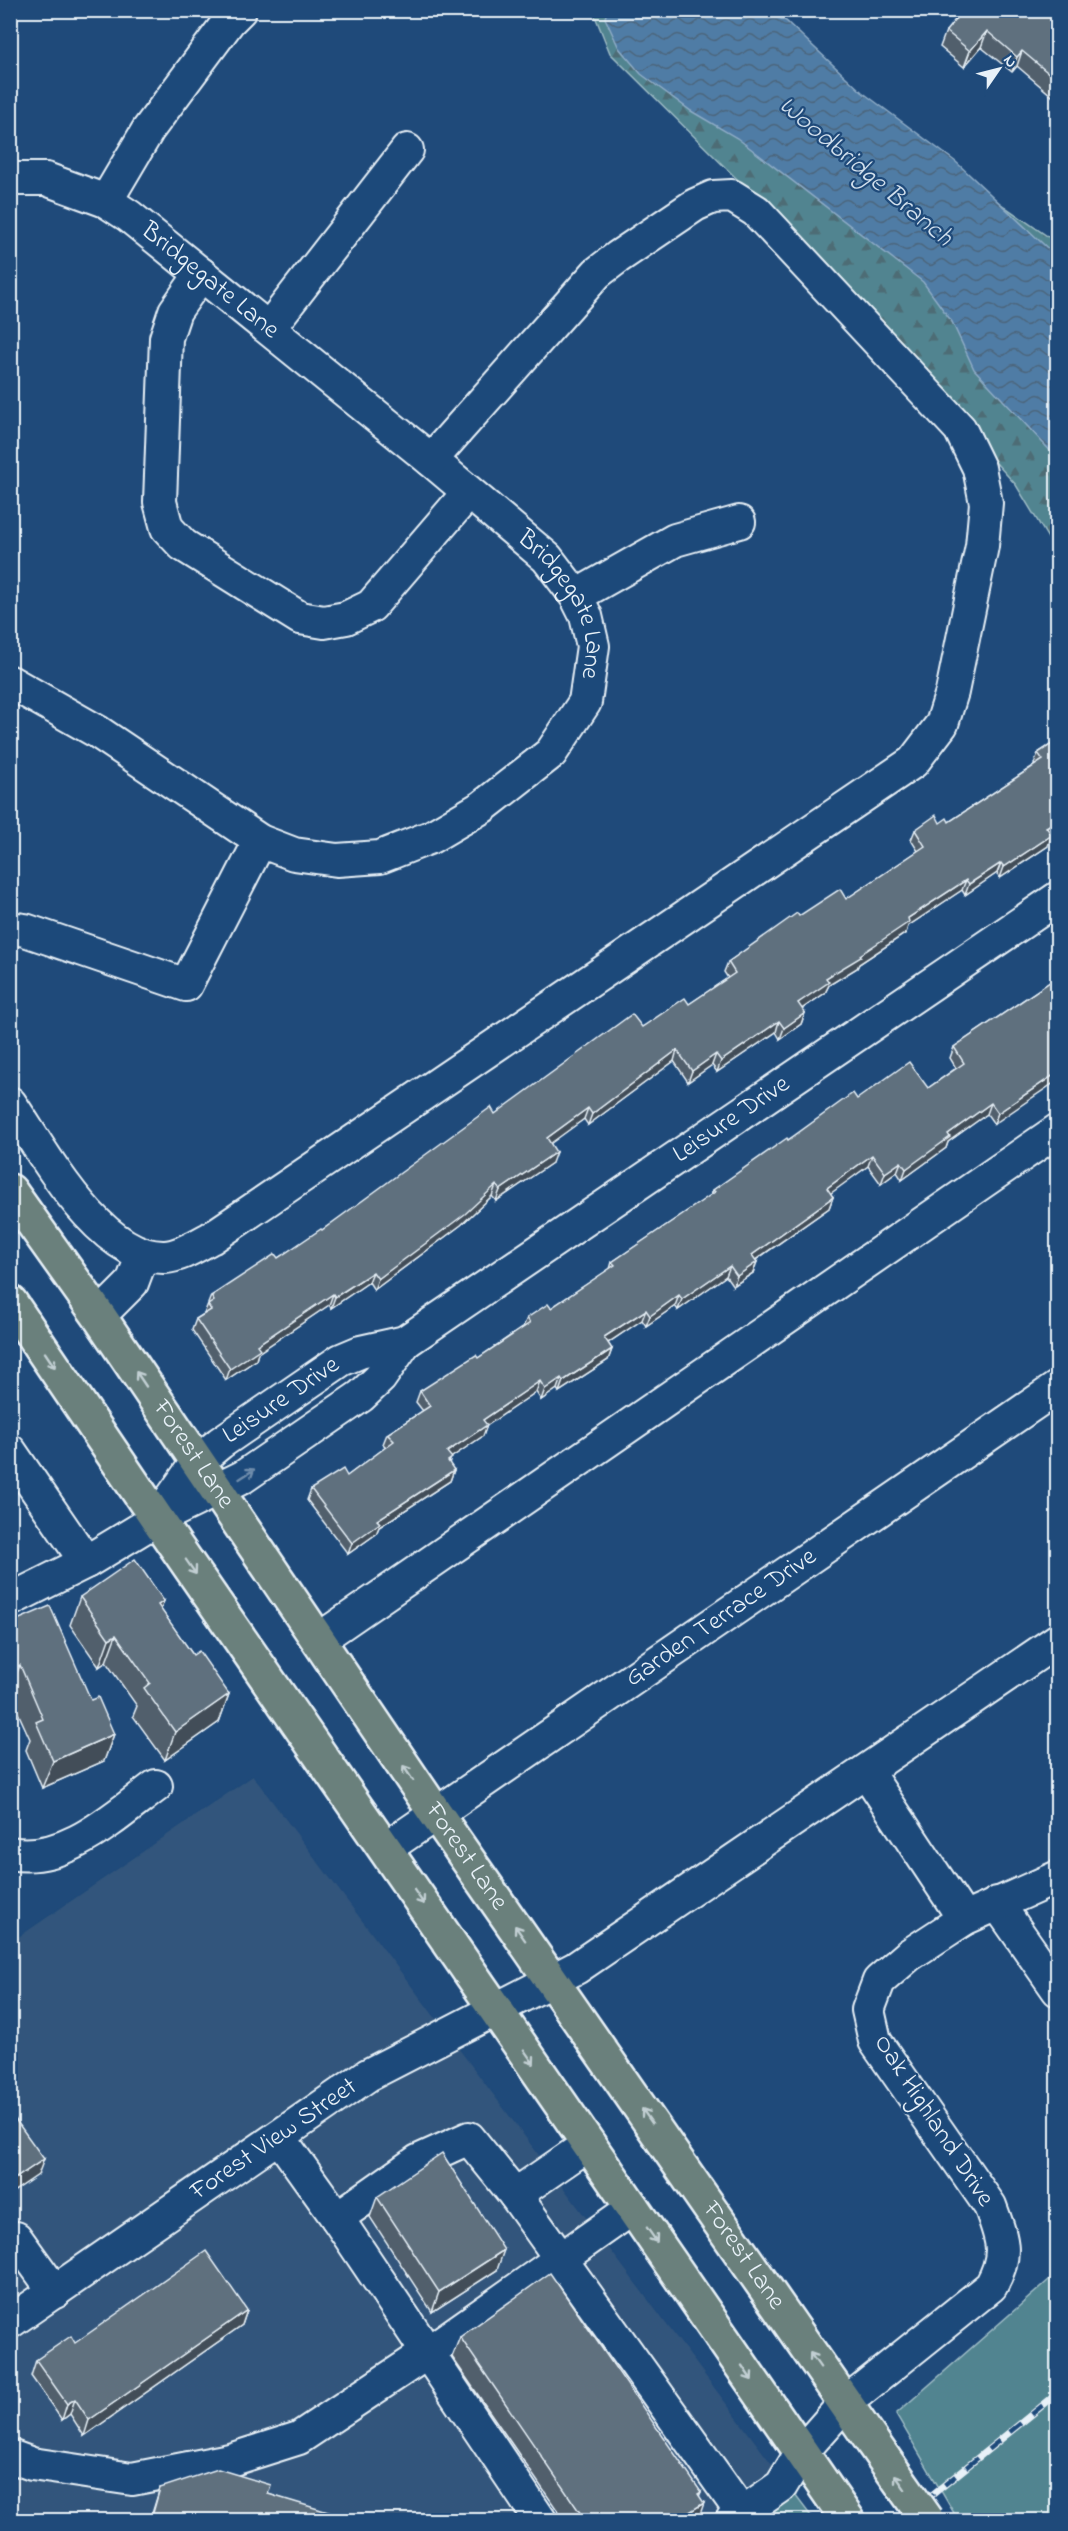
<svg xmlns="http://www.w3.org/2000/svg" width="1068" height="2531" font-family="'Indie Flower',sans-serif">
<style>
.built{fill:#32557b}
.grass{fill:#518490;stroke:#9cbac4;stroke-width:1.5}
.forest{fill:url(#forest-firs);stroke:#9cbac4;stroke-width:1.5}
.water{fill:url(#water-waves);stroke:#8dabc6;stroke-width:1.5}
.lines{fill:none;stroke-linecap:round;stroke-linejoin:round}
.minor-casing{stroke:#e8f1f8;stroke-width:36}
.major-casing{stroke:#e8f1f8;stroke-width:38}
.minor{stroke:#1f4a7a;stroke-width:32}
.major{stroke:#6a807c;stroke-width:33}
.rail-casing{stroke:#e8f1f8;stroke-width:7}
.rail{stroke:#1f4a7a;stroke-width:4.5;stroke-dasharray:14;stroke-linecap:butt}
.major-bridge-casing{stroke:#e8f1f8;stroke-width:38;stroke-linecap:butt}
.major-bridge{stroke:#6a807c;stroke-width:33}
.wall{fill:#515f6c;stroke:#e8f1f8;stroke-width:1.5}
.shaded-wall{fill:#424e58;stroke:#e8f1f8;stroke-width:1.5}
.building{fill:#5e6f7e;stroke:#e8f1f8;stroke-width:1.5}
.oneway{stroke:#c2cfd3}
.oneway2{stroke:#6f8dac}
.labels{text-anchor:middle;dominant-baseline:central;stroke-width:4.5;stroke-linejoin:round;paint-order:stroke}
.street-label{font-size:26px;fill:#e8f1f8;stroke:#1f4a7a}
.water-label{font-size:27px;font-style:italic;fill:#d1dfec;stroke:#1f4a7a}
</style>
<defs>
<pattern id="forest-firs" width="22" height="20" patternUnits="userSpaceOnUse" patternTransform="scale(1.5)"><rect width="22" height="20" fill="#518490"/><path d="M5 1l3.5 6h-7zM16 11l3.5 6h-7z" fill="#4d6c74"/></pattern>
<pattern id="water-waves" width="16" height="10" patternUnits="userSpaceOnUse" patternTransform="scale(1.5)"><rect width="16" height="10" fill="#507ca5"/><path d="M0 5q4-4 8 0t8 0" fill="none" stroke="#4c657c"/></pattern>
</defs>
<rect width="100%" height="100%" fill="#1f4a7a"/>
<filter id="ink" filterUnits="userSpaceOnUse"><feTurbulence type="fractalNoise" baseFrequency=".0167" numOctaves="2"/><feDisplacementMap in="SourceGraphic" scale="12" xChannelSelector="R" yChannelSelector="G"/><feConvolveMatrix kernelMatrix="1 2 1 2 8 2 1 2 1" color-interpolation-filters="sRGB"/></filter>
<g filter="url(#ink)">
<path class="built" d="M253,1776L814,2520H11L10,1943Z"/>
<g class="grass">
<path d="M1057,2273V2520H958L896,2414Z"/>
<path d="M792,2491L814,2520H751Z"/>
</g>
<path class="forest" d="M593,11H754L854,102L1057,243V553L1016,485L738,180L610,53Z"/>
<path class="water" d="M763,10L786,21L862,92L956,162L1057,257V458L974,369L952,322L923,282L737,138L691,111L641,74L619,48L605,18L607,11Z"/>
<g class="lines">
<g class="minor-casing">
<g id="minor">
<path id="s1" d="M10,179H46L106,201L129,216L431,460L547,558L576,596L586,616L593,646L585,702L551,753L482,807L431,837L380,857L337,860L294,854L260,841L98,732L10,682"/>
<path d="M106,201L148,130L229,21L240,10"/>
<path d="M201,274L175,311L166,338L160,502L167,528L183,545L300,618L324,622L346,618L371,606L468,493"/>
<path d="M269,328L407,150"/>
<path d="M576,596L675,540L739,522"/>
<path d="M10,928L25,930L186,985L260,841"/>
<path d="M10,1103C43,1151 99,1259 165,1257C181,1256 197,1245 211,1238L913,762L942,724L952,692L982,546L986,503L979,468L960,429L756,211L732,196L713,197L695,205L618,257L597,273L431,460"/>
<path d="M99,1316L132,1283L143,1254"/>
<path d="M10,1451L86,1562"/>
<path id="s2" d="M157,1519L197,1462L220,1443L341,1360L360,1352L405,1342L1058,898"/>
<path d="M10,1600L86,1562L157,1519L243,1477L361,1396L380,1378L405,1342"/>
<path d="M318,1640L1058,1130"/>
<path d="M866,1771L964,1919"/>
<path id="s3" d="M385,1849L1058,1387"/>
<path d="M10,1853C66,1864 115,1816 156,1786"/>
<path d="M997,1903L1058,1990"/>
<path d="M279,2137L337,2218L418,2161L469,2138L515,2195L589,2144"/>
<path d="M515,2195L742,2513"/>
<path d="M337,2218L540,2520"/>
<path d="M10,2242L16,2238L55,2292"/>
<path id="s4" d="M10,2322L368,2075L576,1968L1058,1640"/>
<path d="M10,2456L32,2464L132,2479L230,2460L299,2438L427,2353L633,2208"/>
<path d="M732,2520L781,2486L801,2453L845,2403L991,2286C1009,2253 1002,2239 990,2206L875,2041L868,2010L879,1981L909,1955L964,1919L1058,1877"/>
</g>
</g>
<g class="major-casing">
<g id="major">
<path id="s5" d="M10,1191L99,1316L436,1814L873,2443"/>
<path d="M10,1302L157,1519L848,2520"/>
</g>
</g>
<use href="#minor" class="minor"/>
<use href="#major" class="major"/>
<g class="rail-casing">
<path id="rail" d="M901,2520L1058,2393"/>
</g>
<use href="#rail" class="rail"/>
<g class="major-bridge-casing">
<path id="major-bridge" d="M873,2443L927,2520"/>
</g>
<use href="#major-bridge" class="major-bridge"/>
</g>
<g class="wall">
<path d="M1058,10V101L1017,66L1012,72L981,47L964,67L940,47L946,31Z"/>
<path d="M1058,724V828L1050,833L1048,846L1000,878L997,873L965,895L962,890L908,926L906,933L859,964L857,968L829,985L825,993L802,1009L805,1013L801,1024L780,1039L776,1032L717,1072L712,1065L688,1082L674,1061L588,1125L584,1119L550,1143L552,1163L496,1201L492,1196L461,1225L374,1290L369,1282L331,1308L329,1305L258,1353L256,1360L226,1380L192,1330L196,1319L204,1314L211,1296L278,1258L322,1230L495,1114L642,1027L689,1004L728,978L724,972L728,962L799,916L846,899L918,851L911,840L915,830L940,823L949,822L1035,765L1034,764L1038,753L1054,743L1053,741L1055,736L1054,734Z"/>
<path d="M1050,982L994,1124L987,1114L948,1142L946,1148L902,1180L897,1172L881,1184L868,1166L830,1193L833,1197L829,1208L756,1260L753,1273L733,1286L726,1276L678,1310L675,1306L646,1326L642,1320L608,1343L612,1349L608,1360L559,1392L557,1389L541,1400L536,1392L487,1425L483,1436L451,1457L449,1464L454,1470L450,1481L379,1527L376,1534L348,1554L307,1500L311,1489L347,1476L386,1447L383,1444L387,1434L423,1411L416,1402L420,1391L478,1358L523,1327L527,1318L551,1308L610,1269L612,1262L711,1195L713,1190L788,1140L857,1099L928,1088L956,1068L950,1058L954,1047Z"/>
<path d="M80,1597L161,1610L193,1655L229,1694L219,1722L165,1760L133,1716L137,1706L106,1662L99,1667L70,1625Z"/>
<path d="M10,1623L91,1700L114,1734L104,1761L42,1788L26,1750L30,1739L10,1695Z"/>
<path d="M377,2197L497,2270L432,2312L370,2217Z"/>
<path d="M247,2310L242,2325L84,2436L70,2414L62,2420L31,2376L36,2360L75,2343Z"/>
<path d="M460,2337L699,2496L698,2520H564L452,2357Z"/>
<path d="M160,2488L268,2494L347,2520H150Z"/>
</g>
<g class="shaded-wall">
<path d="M987,31L981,47L964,67L970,51Z"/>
<path d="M1022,51L1017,66L1012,72L1017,57Z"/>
<path d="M1058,820V828L1042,838L1046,827Z"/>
<path d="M1052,835L1048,846L1000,878L1004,867Z"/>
<path d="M1001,863L997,873L965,895L969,884Z"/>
<path d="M966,880L962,890L908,926L906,933L859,964L857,968L829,985L825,993L794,1014L798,1003L826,978L860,955L908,918Z"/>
<path d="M805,1013L801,1024L780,1039L784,1028Z"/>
<path d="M779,1021L776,1032L717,1072L721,1061Z"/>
<path d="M677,1050L674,1061L588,1125L592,1114Z"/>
<path d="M716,1054L712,1065L688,1082L692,1071Z"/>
<path d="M1058,1072V1080L994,1124L998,1113Z"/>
<path d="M991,1103L987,1114L948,1142L946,1148L902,1180L906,1169L948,1134Z"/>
<path d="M588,1108L584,1119L543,1149L547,1138Z"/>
<path d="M556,1152L552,1163L496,1201L500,1190Z"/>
<path d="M872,1155L868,1166L823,1199L827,1188Z"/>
<path d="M901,1162L897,1172L881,1184L885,1173Z"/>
<path d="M496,1185L492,1196L461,1225L374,1290L378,1279Z"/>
<path d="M833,1197L829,1208L748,1265L752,1255Z"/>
<path d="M757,1262L753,1273L733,1286L737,1276Z"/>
<path d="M730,1266L726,1276L678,1310L682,1299Z"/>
<path d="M373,1272L369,1282L331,1308L335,1297Z"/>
<path d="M333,1294L329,1305L258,1353L256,1360L226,1380L230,1369L257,1345Z"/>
<path d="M679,1295L675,1306L646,1326L650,1316Z"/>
<path d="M646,1310L642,1320L600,1348L604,1337Z"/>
<path d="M612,1349L608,1360L559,1392L563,1381Z"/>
<path d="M561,1378L557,1389L541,1400L545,1389Z"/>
<path d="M540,1381L536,1392L479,1431L483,1420Z"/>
<path d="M487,1425L483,1436L443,1463L447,1452Z"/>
<path d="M454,1470L450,1481L379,1527L376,1534L348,1554L352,1543L377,1520Z"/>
<path d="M164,1601L154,1629L158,1605Z"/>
<path d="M116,1635L106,1662L99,1667L109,1639Z"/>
<path d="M20,1665L10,1690V1672L12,1668Z"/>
<path d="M229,1694L219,1722L165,1760L175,1732Z"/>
<path d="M114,1734L104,1761L42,1788L53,1761Z"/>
<path d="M44,2159L38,2175L10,2194V2182Z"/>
<path d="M504,2250L497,2270L432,2312L439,2292Z"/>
<path d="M247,2310L242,2325L84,2436L89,2420Z"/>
<path d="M75,2399L70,2414L62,2420L67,2404Z"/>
<path d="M701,2492L694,2509L704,2503L698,2520H677L698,2494Z"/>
</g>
<g class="building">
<path d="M963,10H1058V81L1022,51L1017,57L987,31L970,51L946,31Z"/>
<path d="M1058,740V820L1046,827L1052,835L1004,867L1001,863L969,884L966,880L908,918L909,922L860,955L861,957L826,978L829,982L798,1003L805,1013L784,1028L779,1021L721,1061L716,1054L692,1071L677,1050L592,1114L588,1108L547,1138L556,1152L500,1190L496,1185L465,1214L378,1279L373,1272L335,1297L333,1294L257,1345L260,1349L230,1369L196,1319L211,1310L208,1305L214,1301L211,1296L275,1254L278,1258L321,1229L322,1230L491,1107L495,1114L632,1014L642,1027L685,998L689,1004L735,973L728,962L797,913L799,916L840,889L846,899L925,846L915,830L936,815L940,823L947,818L949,822L1043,760L1038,753Z"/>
<path d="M1050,982L1057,991L1058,990V1072L998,1113L991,1103L948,1134L950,1137L906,1169L901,1162L885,1173L872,1155L827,1188L833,1197L752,1255L757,1262L737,1276L730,1266L682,1299L679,1295L650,1316L646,1310L604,1337L612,1349L563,1381L561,1378L545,1389L540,1381L483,1420L487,1425L447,1452L452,1458L448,1461L454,1470L377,1520L380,1523L352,1543L311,1489L343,1469L347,1476L394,1441L387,1434L430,1406L420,1391L476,1355L478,1358L530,1323L527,1318L548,1304L551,1308L615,1265L612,1262L715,1192L713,1190L787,1138L788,1140L853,1093L857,1099L909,1062L928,1088L964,1063L954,1047Z"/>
<path d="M135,1559L164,1601L158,1605L193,1655L199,1651L229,1694L175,1732L144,1688L150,1683L116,1635L109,1639L80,1597Z"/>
<path d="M50,1606L91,1700L98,1697L114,1734L53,1761L36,1722L43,1719L20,1665L12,1668L10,1665V1623Z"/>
<path d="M10,2112L44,2159L10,2182Z"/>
<path d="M442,2153L504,2250L439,2292L377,2197Z"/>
<path d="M206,2251L247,2310L89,2420L75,2399L67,2404L36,2360L71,2336L75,2343Z"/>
<path d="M550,2273L701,2492L698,2494L704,2503L677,2520H585L460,2337Z"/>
<path d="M218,2469L271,2485L268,2494L348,2518L347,2520H151L160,2488Z"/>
</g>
<defs><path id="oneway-shaft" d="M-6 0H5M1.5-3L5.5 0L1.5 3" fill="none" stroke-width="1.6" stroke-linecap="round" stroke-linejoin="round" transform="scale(1.5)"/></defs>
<g class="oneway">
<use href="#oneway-shaft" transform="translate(50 1360) rotate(56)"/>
<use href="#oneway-shaft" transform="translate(141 1379) rotate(-124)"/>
<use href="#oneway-shaft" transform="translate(191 1567) rotate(55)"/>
<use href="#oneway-shaft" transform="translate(408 1773) rotate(-124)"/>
<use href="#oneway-shaft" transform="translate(419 1897) rotate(55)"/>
<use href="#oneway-shaft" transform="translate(520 1933) rotate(-125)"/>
<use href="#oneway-shaft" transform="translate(529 2057) rotate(55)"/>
<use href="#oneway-shaft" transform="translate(647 2116) rotate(-125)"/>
<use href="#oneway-shaft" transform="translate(652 2235) rotate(55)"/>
<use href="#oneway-shaft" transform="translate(815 2360) rotate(-125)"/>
<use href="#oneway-shaft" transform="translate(747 2373) rotate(56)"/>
<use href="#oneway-shaft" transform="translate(900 2482) rotate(-125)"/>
</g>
<use class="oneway2" href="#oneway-shaft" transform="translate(247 1474) rotate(-33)"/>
</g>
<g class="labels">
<g class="street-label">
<text stroke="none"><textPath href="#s1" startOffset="231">Bridgegate Lane</textPath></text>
<text stroke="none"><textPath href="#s1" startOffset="717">Bridgegate Lane</textPath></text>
<text stroke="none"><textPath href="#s2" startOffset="708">Leisure Drive</textPath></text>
<text stroke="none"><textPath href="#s2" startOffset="174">Leisure Drive</textPath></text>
<text stroke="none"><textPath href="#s5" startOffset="321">Forest Lane</textPath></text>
<text stroke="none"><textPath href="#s3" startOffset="408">Garden Terrace Drive</textPath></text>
<text stroke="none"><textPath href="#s5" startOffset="807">Forest Lane</textPath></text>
<text transform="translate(933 2121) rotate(57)">Oak Highland Drive</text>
<text stroke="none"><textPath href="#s4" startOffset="321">Forest View Street</textPath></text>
<text stroke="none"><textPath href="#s5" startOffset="1293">Forest Lane</textPath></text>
</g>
<g class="water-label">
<text transform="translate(865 172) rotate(40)">Woodbridge Branch</text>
</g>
</g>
<rect width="1068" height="2531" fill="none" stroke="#1f4a7a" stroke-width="36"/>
<rect x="18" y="18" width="1032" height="2495" fill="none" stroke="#e8f1f8" stroke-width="2" filter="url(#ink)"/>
<g transform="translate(999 69) rotate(55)" stroke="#1f4a7a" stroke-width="4.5" paint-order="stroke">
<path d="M0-4.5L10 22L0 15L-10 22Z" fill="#e8f1f8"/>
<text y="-9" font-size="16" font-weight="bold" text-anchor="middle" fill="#e8f1f8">N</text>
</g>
</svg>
